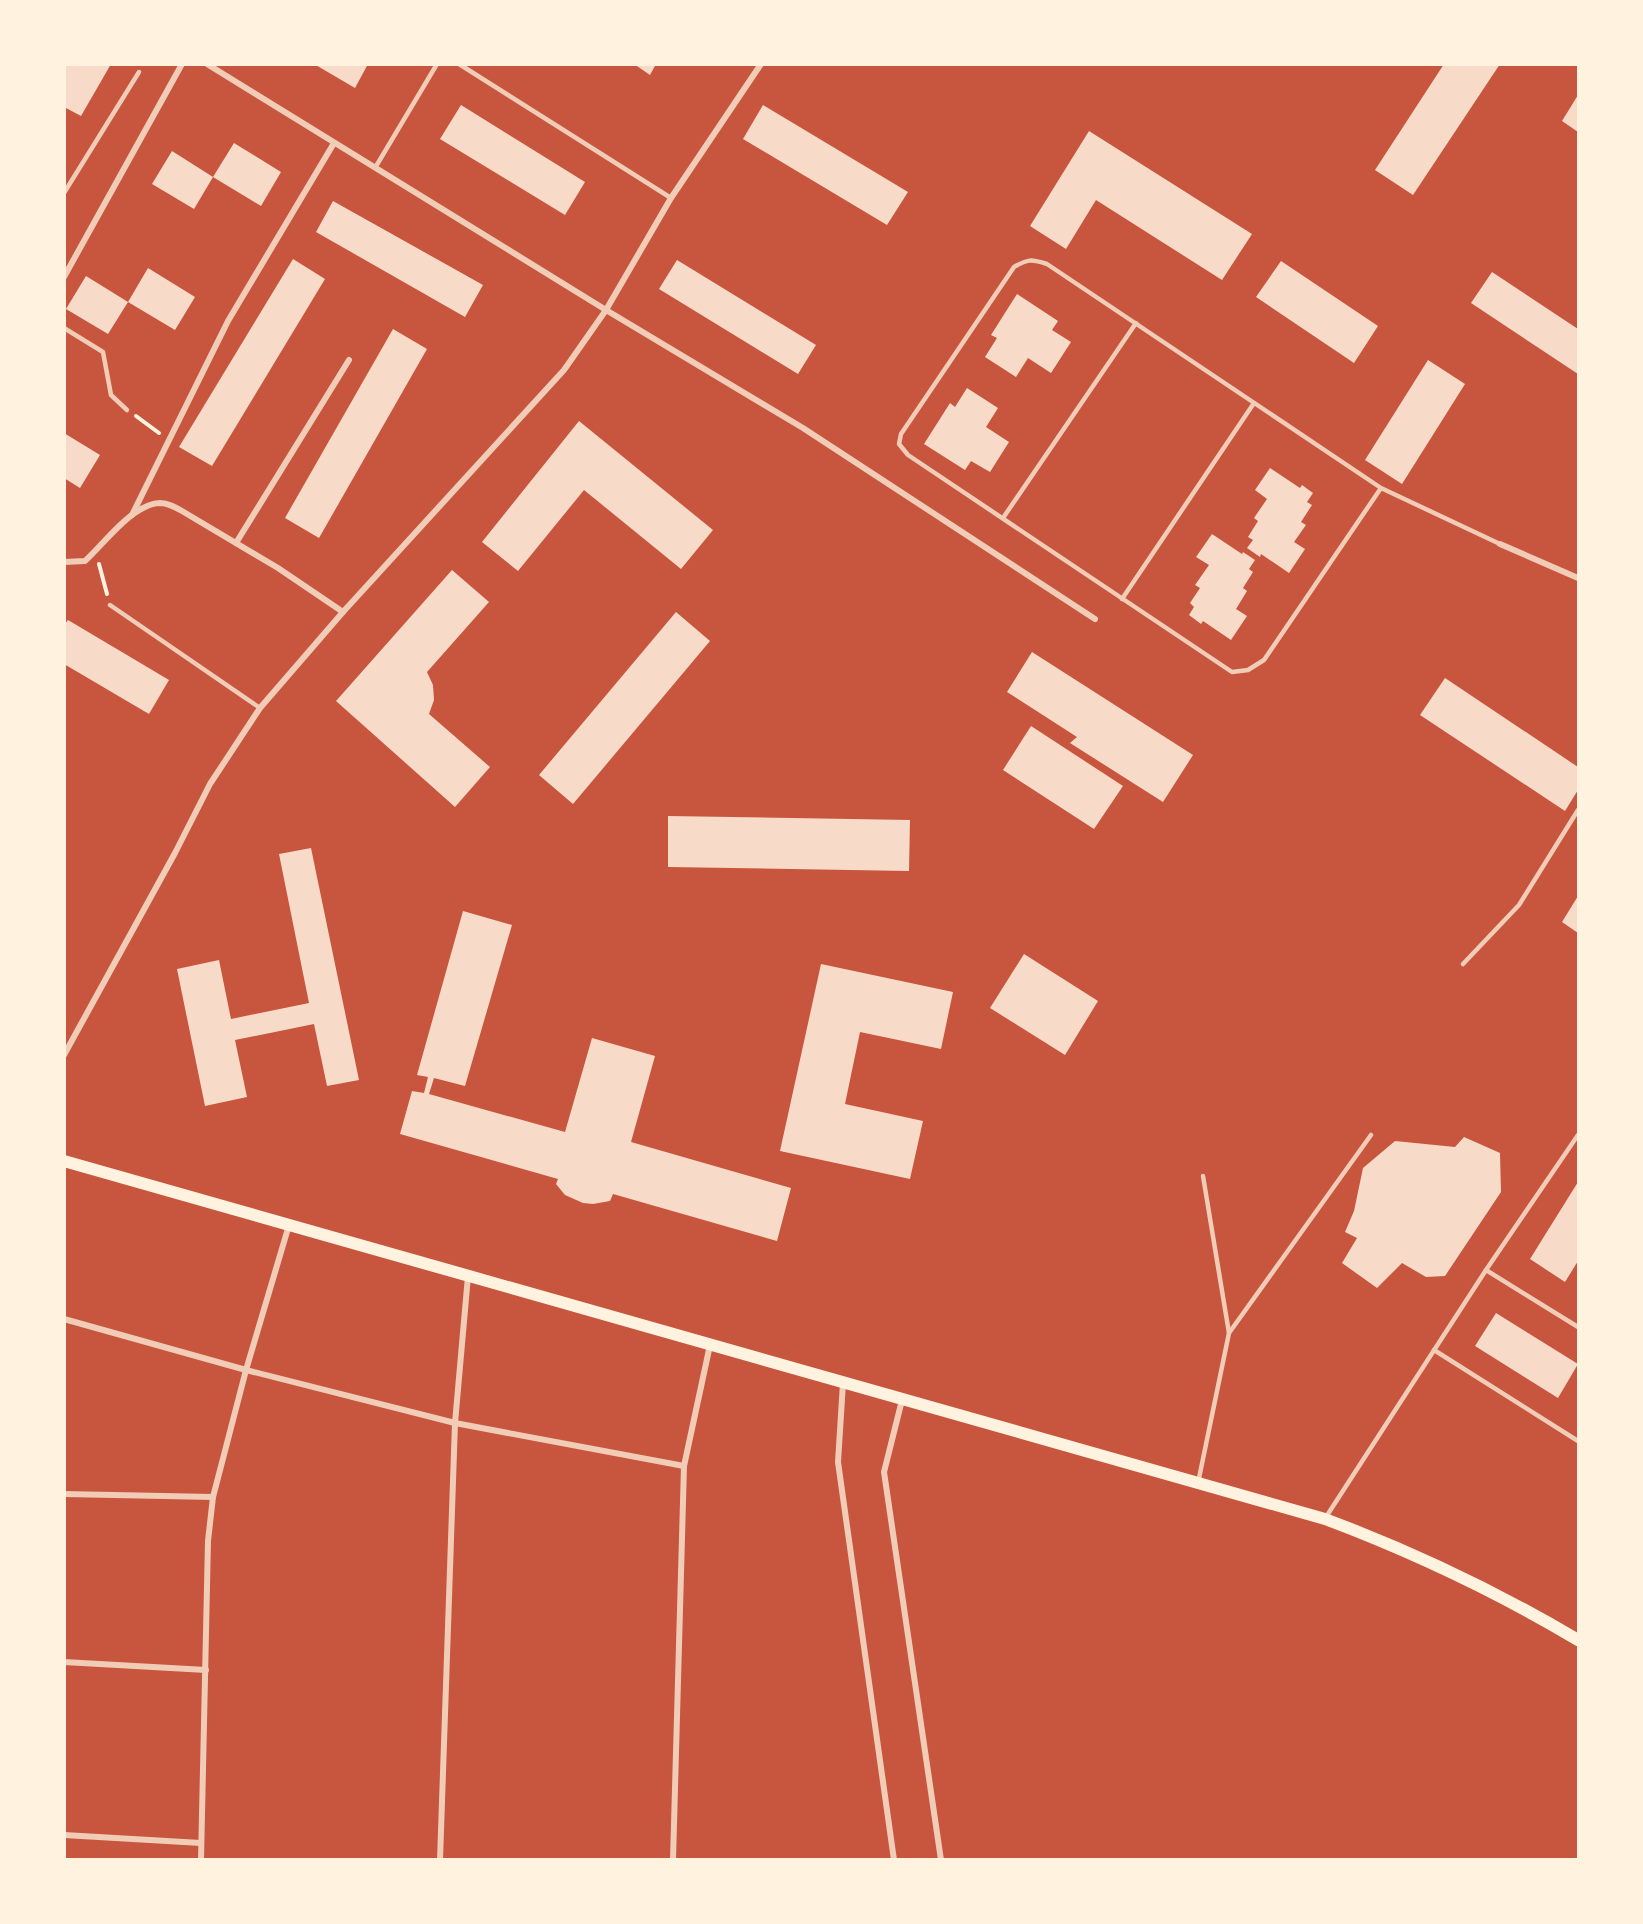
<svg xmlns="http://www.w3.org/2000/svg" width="1643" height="1924" font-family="Montserrat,sans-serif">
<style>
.building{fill:#f7dbc8}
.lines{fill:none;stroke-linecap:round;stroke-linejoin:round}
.path{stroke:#fff3e0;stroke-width:4}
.service{stroke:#f1ccb7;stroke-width:4.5}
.minor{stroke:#f1ccb7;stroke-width:6}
.secondary{stroke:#fff3e0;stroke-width:12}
</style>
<rect width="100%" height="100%" fill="#c8553d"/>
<g class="building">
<path d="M64,64H111L81,116L64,107Z"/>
<path d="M314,64H368L355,88Z"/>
<path d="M634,64H656L650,75Z"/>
<path d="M1444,64H1500L1413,195L1375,170Z"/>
<path d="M1578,95V132L1562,121Z"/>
<path d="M461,105L585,182L565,215L440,139Z"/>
<path d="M763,105L908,192L887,225L743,139Z"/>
<path d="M1089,131L1252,234L1222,280L1096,200L1066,249L1030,226Z"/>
<path d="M234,143L281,172L261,206L213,177Z"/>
<path d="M172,151L213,177L194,209L152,184Z"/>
<path d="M333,201L483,285L465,317L316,232Z"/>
<path d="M293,259L325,279L212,466L179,447Z"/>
<path d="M677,260L816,345L798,374L659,289Z"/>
<path d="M1281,261L1378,326L1354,363L1256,297Z"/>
<path d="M148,268L195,297L175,330L128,302Z"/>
<path d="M1492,272L1578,329V374L1471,303Z"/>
<path d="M86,276L128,302L108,334L66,309Z"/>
<path d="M1017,294L1058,321L1052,330L1071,342L1051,373L1028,358L1016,377L985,357L997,338L991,335Z"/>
<path d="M393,329L427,349L319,538L285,518Z"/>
<path d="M1428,360L1465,384L1402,484L1365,460Z"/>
<path d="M967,388L998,408L986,427L1009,442L990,472L971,461L965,470L924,444L950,403L955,407Z"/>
<path d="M579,421L713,530L681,569L584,490L518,571L482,542Z"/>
<path d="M64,433L100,455L80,488L64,478Z"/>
<path d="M1270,468L1300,488L1302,485L1313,493L1307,502L1312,505L1301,522L1306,525L1294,542L1305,549L1289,573L1261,554L1260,557L1247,548L1253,540L1248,537L1258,521L1254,518L1267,499L1255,490Z"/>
<path d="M1212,534L1242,554L1243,552L1255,560L1249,569L1253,572L1243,588L1247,591L1236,609L1247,616L1231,640L1203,621L1201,624L1189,615L1194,607L1190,603L1200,588L1195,585L1209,565L1196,557Z"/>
<path d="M452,570L489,602L427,672L433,685L434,700L429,714L490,767L455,807L336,701Z"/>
<path d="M676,612L710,641L573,804L539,775Z"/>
<path d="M68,620L169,680L149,714L64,664V625Z"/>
<path d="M1032,652L1193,755L1163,802L1070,743L1077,737L1007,692Z"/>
<path d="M1445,678L1578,767V790L1565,811L1420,715Z"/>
<path d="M1031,726L1123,786L1094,829L1003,770Z"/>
<path d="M668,816L910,820L909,871L668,867Z"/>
<path d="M311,848L359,1080L327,1086L314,1024L235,1040L247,1097L205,1106L177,969L219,960L231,1019L309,1003L279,854Z"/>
<path d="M1578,896V933L1562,922Z"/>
<path d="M463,911L512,925L465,1086L434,1078L429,1094L565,1132L592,1038L655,1056L631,1142L791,1188L777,1241L613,1194L610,1201L593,1204L583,1203L565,1195L556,1184L558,1179L400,1134L412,1091L424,1093L428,1077L417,1075Z"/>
<path d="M1024,954L1098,1001L1065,1055L990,1008Z"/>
<path d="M821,964L953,992L941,1049L860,1032L845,1104L923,1121L910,1179L780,1151Z"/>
<path d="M1464,1137L1500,1153L1501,1192L1445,1276L1426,1277L1402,1263L1377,1288L1342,1263L1357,1238L1345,1232L1354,1211L1363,1168L1395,1141L1455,1147Z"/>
<path d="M1578,1182V1261L1565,1282L1530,1259Z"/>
<path d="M1496,1313L1578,1364L1558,1398L1475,1346Z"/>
</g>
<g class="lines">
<g class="path">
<path d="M136,416L159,433"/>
<path d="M99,564L107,594"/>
</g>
<g class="service">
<path d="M459,64L671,198"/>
<path d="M375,168L437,64"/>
<path d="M64,193L139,72"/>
<path d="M64,328L103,352L111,395L127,410"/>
<path d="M1381,488L1264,660L1248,670L1232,672L908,455L899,444L901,434L1014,267C1028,259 1031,259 1047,264L1381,488L1500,544"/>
<path d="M1003,518L1136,323"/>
<path d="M1122,599L1254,403"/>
<path d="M110,605L260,708"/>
<path d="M1463,964L1519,905L1578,810"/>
<path d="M1203,1176L1229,1333"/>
<path d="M1486,1270L1578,1327"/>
<path d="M1434,1350L1578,1441"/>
<path d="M1198,1483L1229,1333L1371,1135"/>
<path d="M1326,1517L1486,1270L1578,1135"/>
</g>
<g class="minor">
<path d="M207,64L606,310L803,428L1095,619"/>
<path d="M64,277L182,64"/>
<path d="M132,515L228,321L334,143"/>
<path d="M236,543L349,360"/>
<path d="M1500,544L1578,578"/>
<path d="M64,562L85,561C104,544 132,504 160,503C168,503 175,507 182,511L278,568L343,612"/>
<path d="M64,1055L175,853L210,784L260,708L343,612L564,370L606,310L671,198L761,64"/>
<path d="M64,1319L246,1370L455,1423L684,1466"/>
<path d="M843,1383L838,1462L894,1860"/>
<path d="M902,1400L884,1472L941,1860"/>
<path d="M64,1494L213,1497"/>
<path d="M64,1662L206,1670"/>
<path d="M64,1835L201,1843"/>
<path d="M201,1860L208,1541L213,1497L246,1370L289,1225"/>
<path d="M440,1860L455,1423L468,1276"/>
<path d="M673,1860L684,1466L710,1345"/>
</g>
<path class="secondary" d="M64,1161L1325,1519C1413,1552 1497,1592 1578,1640"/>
</g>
<rect width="1643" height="1924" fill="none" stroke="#fff3e0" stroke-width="132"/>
</svg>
